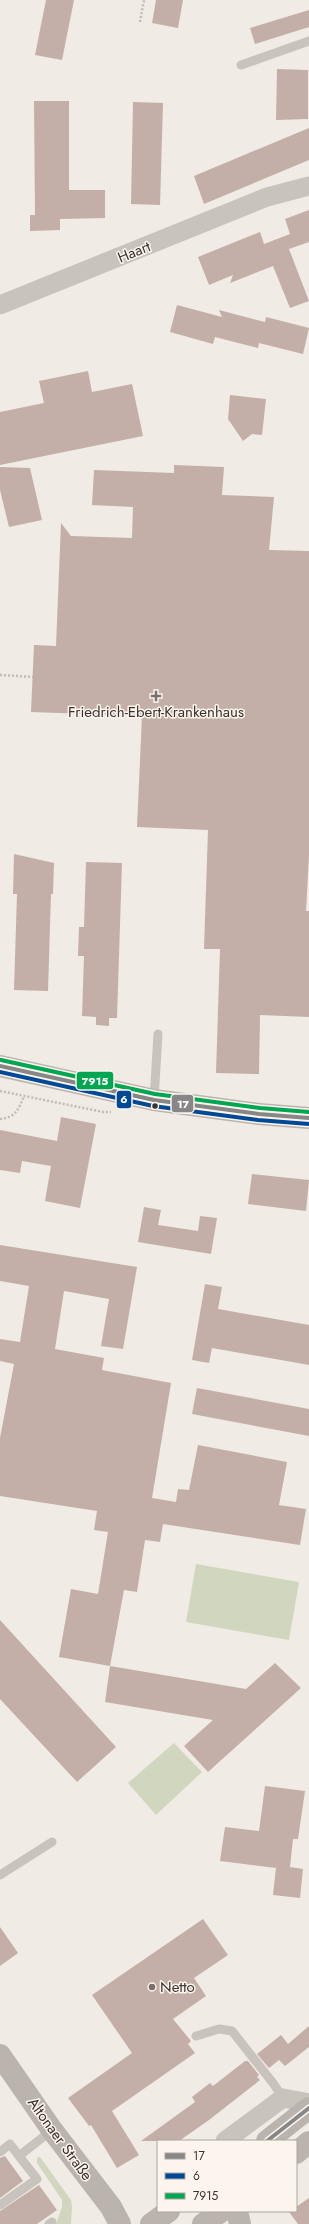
<svg xmlns="http://www.w3.org/2000/svg" width="309" height="2224" font-family="Jost,sans-serif">
<rect width="100%" height="100%" fill="#f0ebe5"/>
<path fill="#d1d6bf" d="M196 1564 299 1582 289 1640 186 1622Z
M174 1743 202 1772 156 1815 128 1783Z
M40 2157 71 2200 72 2207 71 2224H56L62 2207V2200L37 2163V2158Z"/>
<path fill="#c3afa7" d="M46 0H74L62 60 35 55Z
M156 0H183L178 28 152 23Z
M309 10V27L255 44 250 28Z
M277 69 308 70V119L276 120Z
M34 101H69V190H105V218L60 219V230L30 231V215H35Z
M133 102 163 103 160 205 131 204Z
M309 128V160L204 204 194 176Z
M309 210V242L289 249 309 301 290 308 273 266 230 283 233 275 209 285 198 257 260 232 264 244 290 234 285 219Z
M177 305 222 317 219 310 265 322 266 317 309 328 303 354 259 343 258 348 215 337 213 344 170 332Z
M88 371 92 392 132 384 143 436 0 465V412L44 403 39 381Z
M230 395 266 399 262 435 252 434 243 441 228 419Z
M174 465 224 467 222 495 274 497 269 550 309 551V855L306 911H309V1017L260 1015 259 1074 216 1073 220 949H204L208 830 137 827 142 716 31 712 34 645 56 646 61 523 71 536 132 538 133 507 92 505 94 470 174 473Z
M0 467 30 468 42 520 9 527 0 490Z
M14 854 54 863 53 894H51L48 991 14 990 17 894H13Z
M86 862 122 863 117 1018H109V1026L96 1025V1017L82 1016 84 956H78L79 927H84Z
M61 1117 96 1124 80 1208 45 1201 51 1166 22 1161 20 1173 0 1170V1130L57 1141Z
M252 1174 309 1180 306 1211 248 1204Z
M144 1207 161 1210 158 1225 198 1231 200 1216 217 1218 211 1254 138 1242Z
M0 1245 137 1267 123 1349 101 1346 109 1299 64 1291 55 1349 104 1358 102 1370 171 1383 152 1498 176 1502 178 1489 189 1490 198 1445 287 1462 279 1505 306 1509 300 1545 163 1524 160 1542 145 1540 137 1592 124 1590 110 1666 59 1657 71 1589 98 1594 108 1532 94 1530 97 1511 0 1496V1438L14 1364 0 1361V1339L20 1342 29 1286 0 1281Z
M205 1284 222 1287 218 1309 309 1325V1365L212 1348 209 1363 192 1360Z
M197 1388 309 1409V1436L192 1414Z
M0 1620 116 1747 77 1782 0 1699Z
M275 1663 301 1688 208 1772 184 1746 213 1720 105 1702 110 1666 246 1689Z
M265 1786 305 1791 298 1839H293L290 1867 303 1869 300 1898 273 1895 276 1868 220 1861 225 1827 259 1831Z
M203 1919 228 1955 194 1978 206 1996 173 2019 191 2041 188 2044 195 2053 112 2111 139 2155 117 2168 91 2125 89 2126 68 2098 132 2053 92 1995Z
M0 1927 18 1953 0 1966Z
M309 2026V2047L285 2066 279 2060 269 2068 257 2054 281 2035 288 2044Z
M245 2061H248L259 2075 257 2077 260 2080 209 2120 179 2141H141L195 2102 192 2097 210 2083 213 2086Z
M5 2156 23 2181 0 2198V2158Z
M39 2185 57 2210 37 2224H0V2211Z
M309 2198V2224H298L289 2212 296 2211V2207Z"/>
<g fill="none" stroke-linecap="round" stroke-linejoin="round">
<path stroke="#c2bbb6" stroke-width="2.5" stroke-dasharray="2 2" stroke-linecap="butt" d="M140 22 144 0
M0 675 33 677
M0 1091 103 1112H111
M0 1119C15 1118 19 1109 24 1096"/>
<path stroke="#c9c3be" stroke-width="9" d="M241 65 309 41
M154 1100 158 1034
M0 1875 52 1842
M196 2036 219 2029 232 2031 273 2083 283 2098
M0 2152 10 2144 19 2156
M0 2205 37 2179 19 2156 52 2130
M49 2224 52 2222"/>
<path stroke="#c9c3be" stroke-width="19" d="M0 305 267 197 309 186
M225 2141 283 2098 309 2103"/>
<path stroke="#bab3ae" stroke-width="22" d="M0 1066 154 1100 259 1114 309 1118
M0 2055 52 2130 111 2207 120 2224
M267 2141 309 2108
M296 2153 309 2142
M237 2211 240 2224
M151 2224 169 2211
M203 2224 222 2211"/>
<defs>
<path id="bus-1" d="M0 1066 154 1100 259 1114 309 1118
M267 2141 309 2108"/>
<path id="bus-2" d="M0 1072 153 1106 258 1120 309 1124"/>
<path id="bus-3" d="M1 1060 155 1094 260 1108 309 1112"/>
</defs>
<use href="#bus-1" stroke="#fbf5ee" stroke-width="7"/>
<use href="#bus-2" stroke="#fbf5ee" stroke-width="7"/>
<use href="#bus-3" stroke="#fbf5ee" stroke-width="7"/>
<use href="#bus-1" stroke="#878787" stroke-width="4"/>
<use href="#bus-2" stroke="#004996" stroke-width="4"/>
<use href="#bus-3" stroke="#00a651" stroke-width="4"/>
</g>
<g fill="#7a716c" stroke="#fbf5ee" stroke-width="1.5">
<path d="M154 690h4v4h4v4h-4v4h-4v-4h-4v-4h4z"/>
<circle cx="152" cy="1987" r="4"/>
</g>
<circle fill="#3b302b" stroke="#fbf5ee" stroke-width="1.5" cx="155" cy="1106" r="3.5"/>
<g text-anchor="middle" dominant-baseline="central" stroke-width="3" stroke-linejoin="round" paint-order="stroke">
<g font-size="15" fill="#3b302b" stroke="#fbf5ee">
<text transform="translate(134 252) rotate(-22)">Haart</text>
<text transform="translate(60 2139) rotate(54)">Altonaer Straße</text>
</g>
<g font-size="15" fill="#3b302b" stroke="#fbf5ee">
<text x="156" y="712">Friedrich-Ebert-Krankenhaus</text>
<text x="160" y="1987" text-anchor="start">Netto</text>
</g>
</g>
<g stroke="#fbf5ee" stroke-width="1.5">
<rect x="76" y="1071" width="38" height="19" rx="4" fill="#00a651"/>
<rect x="116" y="1090" width="16" height="19" rx="4" fill="#004996"/>
<rect x="171" y="1094" width="23" height="19" rx="4" fill="#878787"/>
</g>
<g font-size="11" text-anchor="middle" font-weight="bold" fill="#fff">
<text x="95" y="1085">7915</text>
<text x="124" y="1103">6</text>
<text x="183" y="1108">17</text>
</g>
<rect x="157" y="2140" width="140" height="72" fill="#fbf5ee" stroke="#aea6a0"/>
<rect x="165" y="2153" width="20" height="6" fill="#878787" stroke="#aea6a0"/>
<text x="193" y="2160" font-size="12" fill="#3b302b">17</text>
<rect x="165" y="2173" width="20" height="6" fill="#004996" stroke="#aea6a0"/>
<text x="193" y="2180" font-size="12" fill="#3b302b">6</text>
<rect x="165" y="2193" width="20" height="6" fill="#00a651" stroke="#aea6a0"/>
<text x="193" y="2200" font-size="12" fill="#3b302b">7915</text>
</svg>
